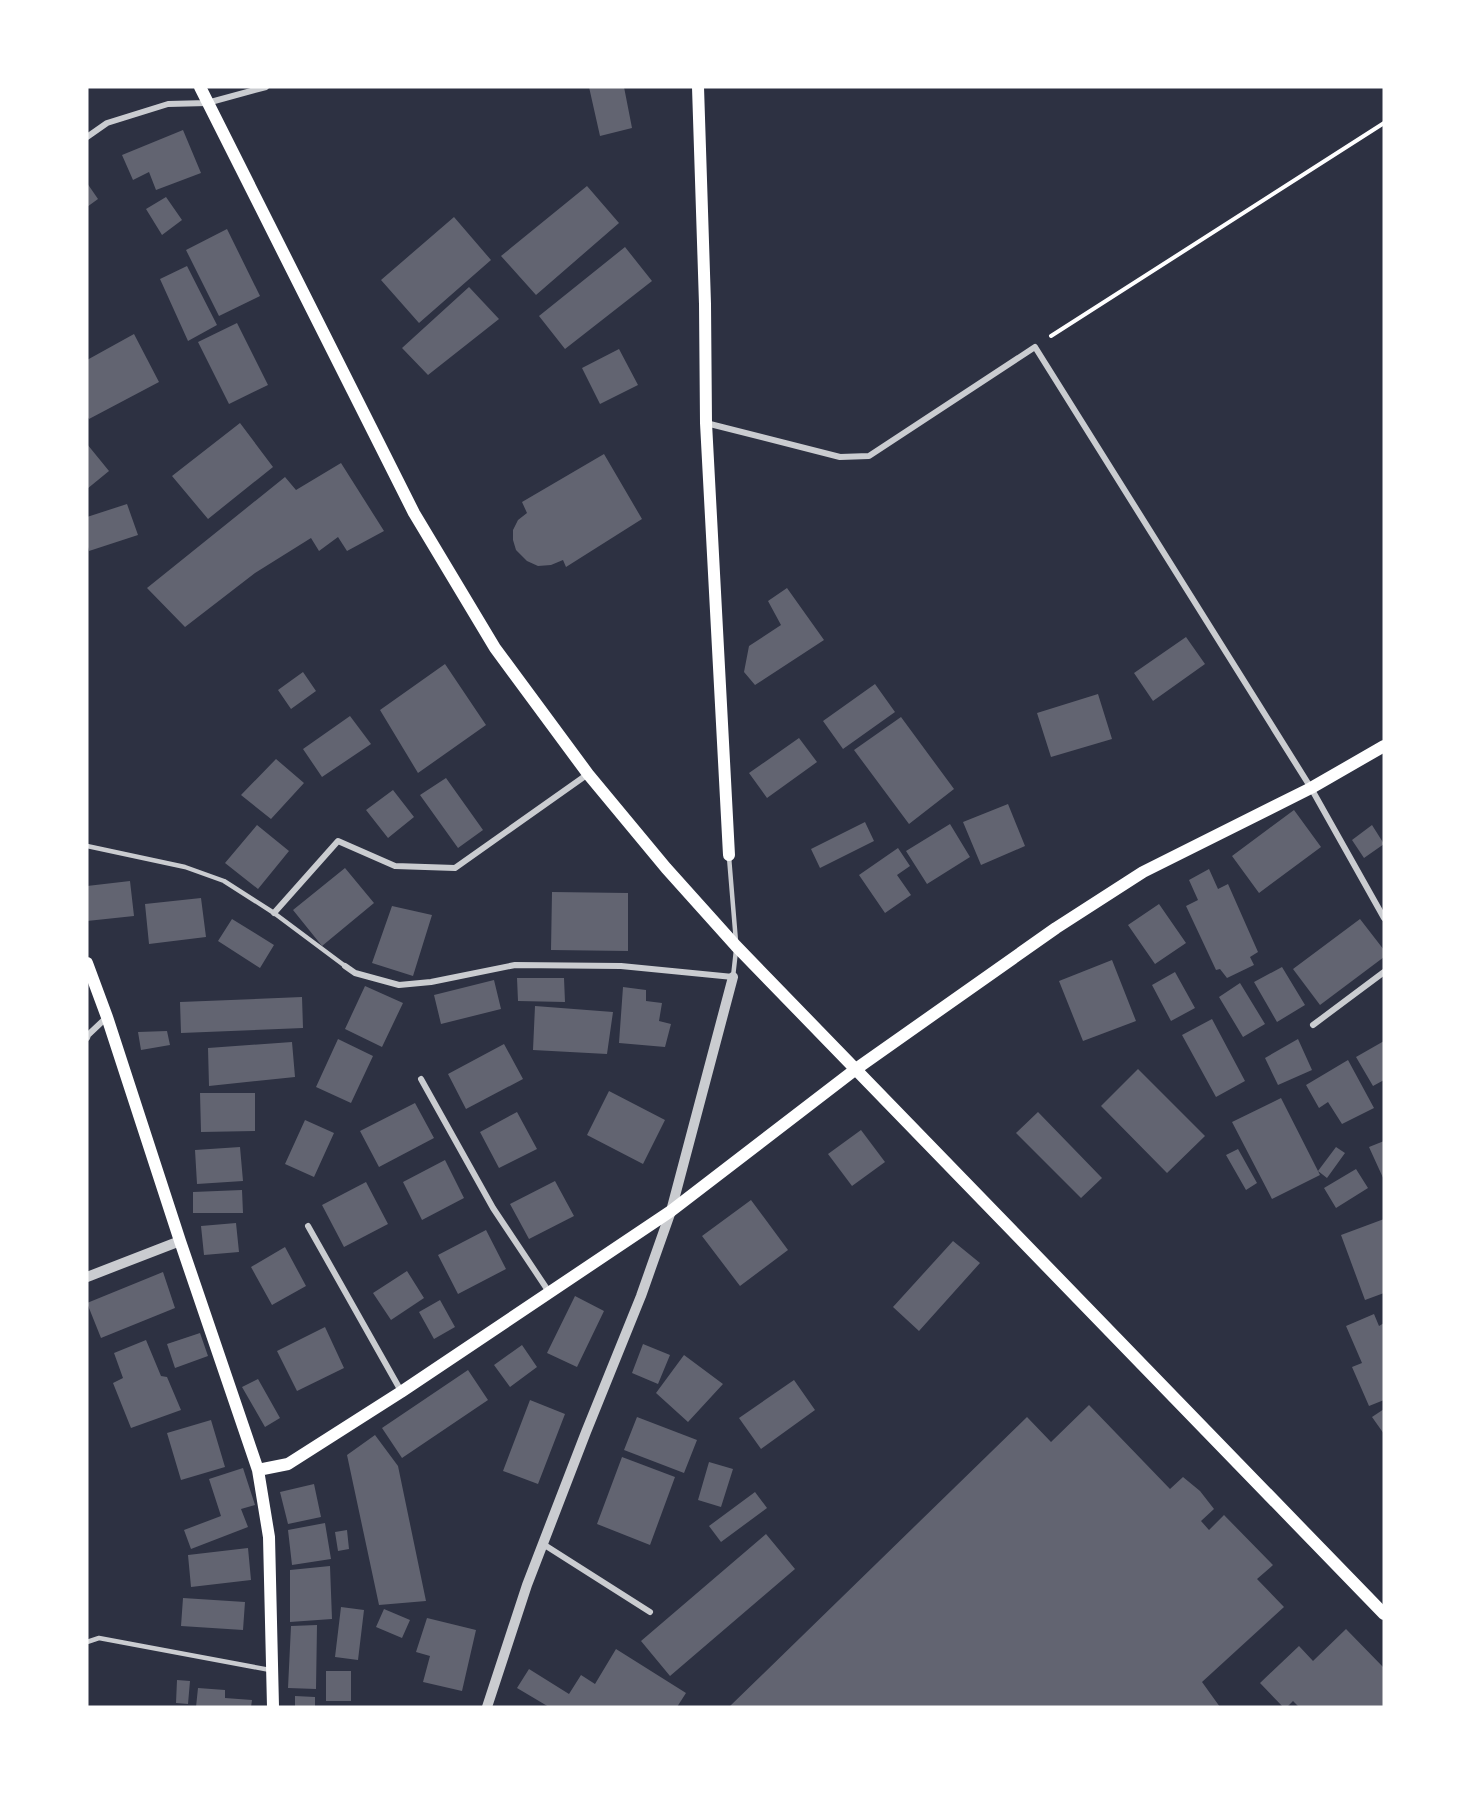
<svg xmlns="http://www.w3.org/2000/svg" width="1471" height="1794" font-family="Roboto,sans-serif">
<rect width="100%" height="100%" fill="#2d3142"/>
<path fill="#626471" d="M589 87H624L632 128 600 136Z
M183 130 201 173 156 190 149 172 133 180 122 155Z
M87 183 98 199 87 207Z
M587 186 619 223 536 295 501 256Z
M166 197 182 220 162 235 146 209Z
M454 217 491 260 419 323 381 280Z
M227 229 260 296 219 316 186 250Z
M625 247 652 281 565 349 539 316Z
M187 266 217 325 188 341 160 279Z
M469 287 499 319 428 375 402 348Z
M237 323 268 385 229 404 198 342Z
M134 334 159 382 89 419 87 416V360Z
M619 349 638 385 600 404 582 368Z
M240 423 273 467 208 519 172 476Z
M87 444 109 471 87 489Z
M604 454 642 519 566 567 563 560 551 565 538 566 527 561 516 550 513 540V530L518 520 527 513 522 502Z
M341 463 384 531 347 551 338 537 319 551 311 538 255 573 185 627 147 588 285 477 296 490Z
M127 504 138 535 89 551 87 543V517Z
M787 588 824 640 755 685 744 672 749 646 781 625 768 601Z
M1186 637 1205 664 1153 701 1134 673Z
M445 664 486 725 418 773 380 710Z
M303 672 316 691 291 709 278 690Z
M875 684 895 712 843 749 823 721Z
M1098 694 1112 739 1051 757 1037 713Z
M350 716 371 744 322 777 303 749Z
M901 717 954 789 909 824 854 750Z
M799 738 817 762 767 798 749 773Z
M276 759 304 783 271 819 241 795Z
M446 778 483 830 458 848 420 795Z
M393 790 414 817 388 838 366 810Z
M1008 804 1025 846 981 865 963 822Z
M1294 810 1321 847 1259 893 1232 856Z
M865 822 874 841 820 868 811 849Z
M950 824 970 857 927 884 906 851Z
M257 825 289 851 258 889 225 863Z
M1372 825 1384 844 1364 858 1352 840Z
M898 848 910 866 897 875 911 895 885 913 859 875Z
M345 868 374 903 322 946 293 910Z
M1209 869 1218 889 1228 884 1258 952 1250 957 1254 965 1227 978 1220 969 1216 970 1186 906 1198 900 1189 880Z
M130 881 134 916 87 921V886Z
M552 892 628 893V951L551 950Z
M201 898 206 937 149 944 145 904Z
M1159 904 1186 943 1155 964 1128 925Z
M392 906 432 915 413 976 372 963Z
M232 919 274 945 260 968 218 941Z
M1360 919 1384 950V957L1320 1005 1293 969Z
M1112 960 1136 1021 1083 1041 1059 981Z
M1282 967 1305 1005 1277 1022 1254 982Z
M1175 972 1195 1008 1171 1021 1152 985Z
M517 978H564L565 1002 518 1001Z
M494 980 501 1009 441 1024 434 995Z
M1240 983 1265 1024 1243 1037 1219 997Z
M365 986 403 1003 382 1047 345 1029Z
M623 987 646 990V1001L662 1003 659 1021 671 1024 665 1047 619 1043Z
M302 997 303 1028 181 1033 180 1002Z
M535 1006 613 1012 607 1054 533 1050Z
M1212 1019 1245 1081 1216 1097 1182 1035Z
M167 1031 170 1045 141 1050 138 1032Z
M338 1039 373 1056 351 1103 316 1087Z
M1298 1039 1312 1070 1278 1085 1265 1058Z
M1384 1041V1080L1373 1086 1356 1057Z
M292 1042 295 1077 209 1086 208 1048Z
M504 1044 523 1079 466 1109 448 1074Z
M1348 1060 1374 1108 1342 1124 1328 1102 1319 1108 1306 1085Z
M1138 1069 1205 1136 1167 1173 1101 1106Z
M609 1091 665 1120 643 1164 587 1135Z
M200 1093H255V1131L201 1132Z
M1281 1098 1318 1171 1336 1147 1345 1153 1327 1178 1318 1171 1320 1175 1272 1199 1232 1122Z
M415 1103 434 1138 379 1167 360 1131Z
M517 1112 537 1149 499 1168 480 1132Z
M1038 1112 1102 1178 1081 1198 1016 1133Z
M305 1120 334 1133 314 1177 285 1164Z
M861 1130 885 1162 852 1186 828 1154Z
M1384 1141V1180L1369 1147Z
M240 1147 243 1181 197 1184 195 1150Z
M1238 1149 1257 1183 1246 1190 1226 1155Z
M445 1160 464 1198 422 1220 403 1182Z
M1356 1169 1368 1188 1336 1208 1324 1188Z
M555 1181 574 1216 529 1239 510 1204Z
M366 1182 388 1224 344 1247 322 1205Z
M242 1190 243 1213H193V1192Z
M751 1200 788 1250 740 1286 702 1236Z
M1384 1219V1293L1365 1300 1341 1235Z
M236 1223 239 1252 204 1255 201 1226Z
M486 1230 506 1269 458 1294 438 1255Z
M953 1241 980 1263 919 1331 893 1307Z
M285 1247 306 1286 272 1305 251 1267Z
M407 1271 424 1298 391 1320 373 1293Z
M163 1272 175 1308 101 1338 87 1303Z
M575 1296 604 1311 577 1367 547 1353Z
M440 1300 455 1327 434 1339 419 1312Z
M1374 1314 1379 1326 1384 1323V1400L1369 1406 1352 1367 1362 1363 1346 1326Z
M325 1327 344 1368 297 1391 277 1351Z
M200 1333 208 1356 175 1368 167 1344Z
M146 1340 161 1376 167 1377 181 1410 131 1428 113 1383 123 1378 114 1353Z
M643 1344 670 1355 658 1384 632 1373Z
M522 1345 537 1367 510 1387 494 1365Z
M684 1355 723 1384 688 1422 656 1393Z
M468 1370 488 1400 402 1458 382 1428Z
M258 1379 280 1418 265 1427 242 1387Z
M794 1380 815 1410 761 1449 739 1418Z
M530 1400 565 1414 538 1484 503 1471Z
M1089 1405 1170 1489 1183 1477 1200 1491 1214 1509 1201 1521 1209 1530 1224 1515 1273 1565 1257 1579 1284 1607 1202 1682 1220 1707H729L1027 1417 1051 1442Z
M1384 1409V1434L1372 1417Z
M637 1417 697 1440 684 1473 624 1450Z
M211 1420 225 1467 181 1480 167 1433Z
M375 1435 398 1466 426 1601 379 1605 347 1455Z
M622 1457 675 1477 650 1545 597 1524Z
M709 1462 733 1469 721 1507 698 1500Z
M243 1468 255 1505 241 1509 248 1527 191 1549 184 1530 221 1516 209 1479Z
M314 1484 321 1517 288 1524 280 1492Z
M755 1492 767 1508 721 1542 709 1526Z
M325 1523 331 1559 292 1565 288 1530Z
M347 1530 349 1549 338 1551 335 1532Z
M766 1534 795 1569 670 1676 641 1641Z
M248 1548 251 1580 191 1587 188 1555Z
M330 1566 332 1619 290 1622V1570Z
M183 1598 245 1602 243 1630 181 1626Z
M341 1607 364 1610 358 1660 335 1657Z
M384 1609 410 1620 402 1638 376 1627Z
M427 1618 476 1630 462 1691 423 1682 430 1656 416 1652Z
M317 1625 316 1689 288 1688 291 1626Z
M1346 1629 1384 1668V1707H1299L1293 1701 1287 1707H1283L1260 1683 1299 1646 1313 1661Z
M616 1649 686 1693 677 1707H549L517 1688 529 1669 569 1694 581 1675 595 1684Z
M326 1671H351V1701H326Z
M177 1680 190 1681 188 1704 176 1703Z
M198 1688 225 1690V1698L252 1700 251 1707H196Z
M295 1696 315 1697V1707H295Z"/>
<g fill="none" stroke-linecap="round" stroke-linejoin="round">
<path stroke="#fff" stroke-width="4" d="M1051 336 1384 123"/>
<path stroke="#caccd0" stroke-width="4.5" d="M87 846 185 867 224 881 274 913 345 966
M729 857 736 942
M733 977 736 950
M87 1642 99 1638 270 1670"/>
<path stroke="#caccd0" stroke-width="6" d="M87 137 107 123 168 104 207 103 266 87
M706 423 840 457 869 456 1035 347 1311 788 1384 918
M274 913 338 841 395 866 455 868 588 774
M345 966 355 973 399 985 431 982 515 965 621 966 733 977
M1313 1025 1384 972
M87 1038 88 1035 107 1017
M421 1079 493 1208 549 1292
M308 1226 401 1391
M543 1544 650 1612"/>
<path stroke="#caccd0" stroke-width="10" d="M87 1277 180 1241
M487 1707 527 1585 586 1432 641 1296 671 1211 733 977"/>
<path stroke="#fff" stroke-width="12" d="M200 87 414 513 495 648 588 774 666 868 736 946 1384 1614
M698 87 705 304 706 423 729 855
M87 963 107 1017 180 1241 258 1470 269 1537 273 1707
M258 1470 288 1464 401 1392 671 1211 856 1069 1056 928 1143 872 1311 788 1384 746"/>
</g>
<rect width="1471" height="1794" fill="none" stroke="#ffffff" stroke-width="177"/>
</svg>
